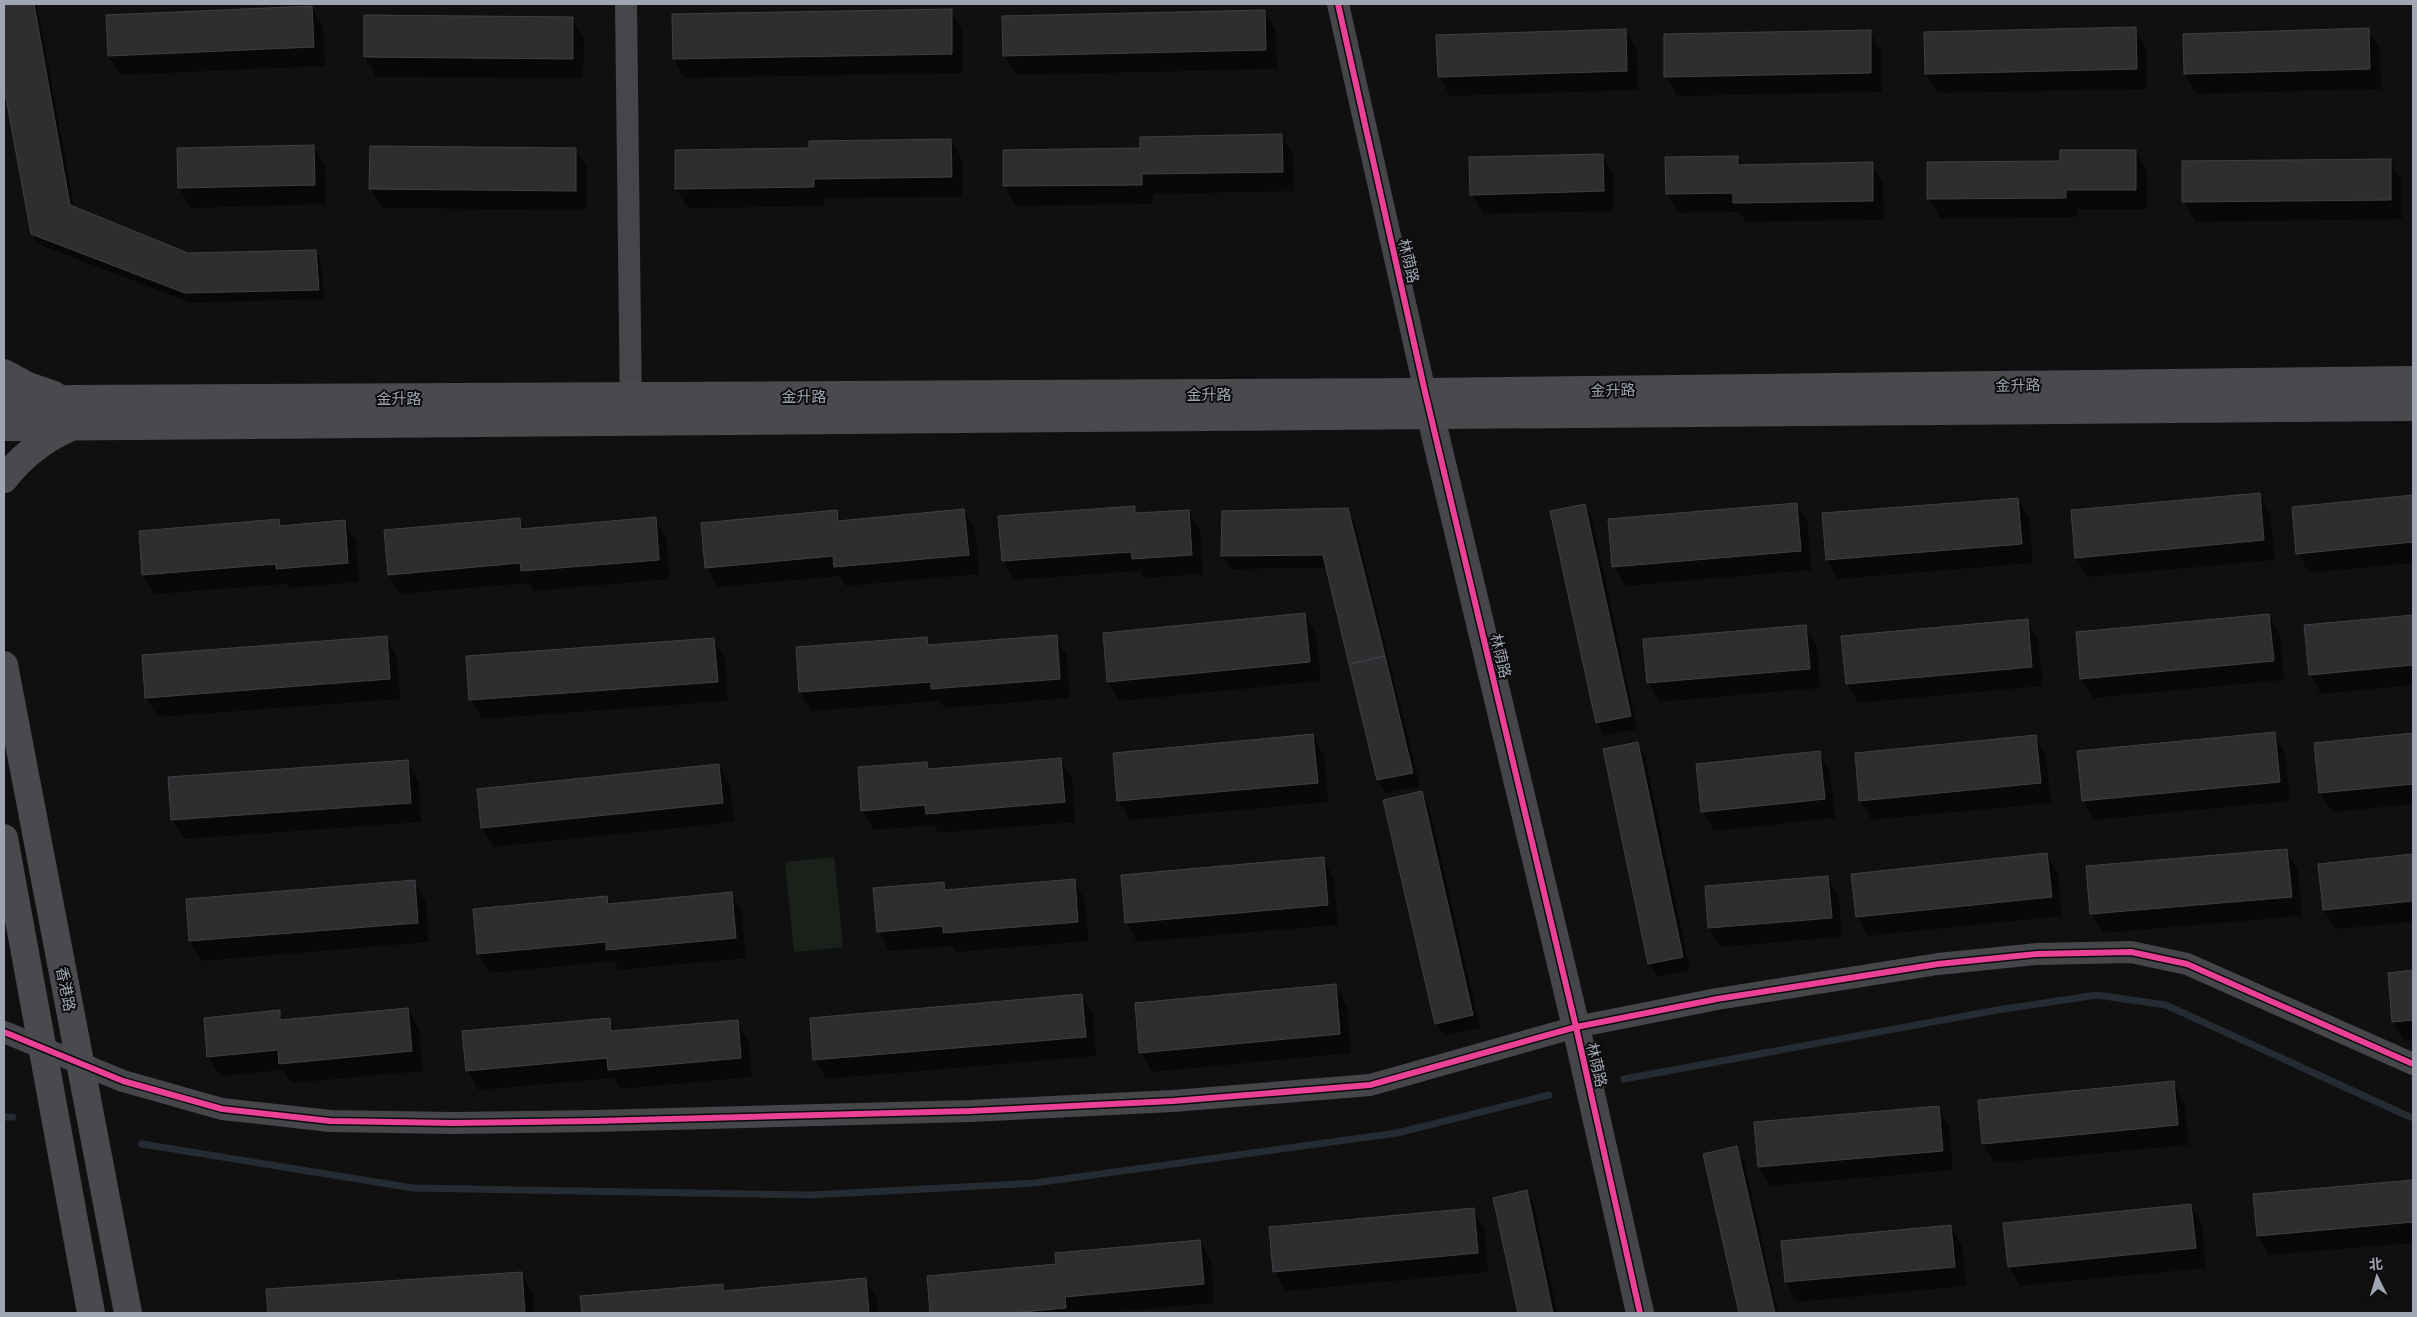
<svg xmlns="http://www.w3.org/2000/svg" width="2417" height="1317" font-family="'Archivo Narrow','Noto Sans SC',sans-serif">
<rect width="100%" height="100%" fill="#101011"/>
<path fill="#1a211b" d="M834 857 843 947 794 952 785 862Z"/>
<path fill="#0007" d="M4 4H37L74 208 188 254 316 251 321 261 324 299 191 303 38 244 32 234 4 80Z
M312 7 323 27 325 66 120 75 109 56Z
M951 11 962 30 963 73 685 78 674 59Z
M1265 11 1276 31 1277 69 1016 75 1004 56Z
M365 17 572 18 584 37 583 78 376 77 365 57Z
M2135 29 2146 48 2147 89 1938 93 1926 74Z
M2368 30 2380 49 2381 89 2197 94 2185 74V35Z
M1626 31 1637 50 1638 90 1450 96 1439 76Z
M1870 32 1881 51 1882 92 1677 96 1666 76Z
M1282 136 1293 155 1294 191 1153 194V204L1016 206 1005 186 1004 152 1142 150Z
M951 140 962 160V197L824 198V206L688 208 676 189 810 149Z
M314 147 325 166 326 204 191 208 179 188V150Z
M575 149 587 168 586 210 382 208 371 189Z
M2136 151 2147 171V209H2077V217L1940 218 1929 198 2061 162Z
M1602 156 1614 175V211L1483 214 1472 194Z
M1737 157 1742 166 1872 164 1883 183 1884 220 1745 222 1740 212 1678 213 1667 194Z
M2390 160 2401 180 2402 219 2195 222 2184 202 2183 163Z
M2259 494 2270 514 2275 560 2088 577 2076 558Z
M2413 496V563L2309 573 2298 553 2293 508Z
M2018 499 2029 519 2033 563 1838 579 1827 559Z
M1796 504 1808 524 1811 570 1625 586 1614 566Z
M1584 505 1592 518 1637 729 1605 736 1597 723 1552 512Z
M1134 508 1138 514 1189 511 1200 530 1203 574 1144 578 1140 571 1014 580 1003 561Z
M1347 509 1355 523 1420 786 1386 793 1378 780 1328 568 1230 569 1222 556Z
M836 511 842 522 964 511 975 530 979 574 846 586 840 576 718 587 706 568Z
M520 519 526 530 655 519 666 538 670 579 533 591 529 583 400 594 389 575Z
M279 521 282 527 344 522 356 541 359 582 289 588 286 584 155 594 143 575Z
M1305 614 1316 634 1321 681 1120 701 1108 681Z
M2269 615 2280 635 2284 680 2093 698 2081 679Z
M2413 616V685L2321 694 2310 674 2305 627Z
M2027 620 2038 640 2043 686 1858 703 1847 683Z
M1805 627 1817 646 1820 688 1659 702 1648 683Z
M386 637 397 657 400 699 158 717 146 698Z
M1056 637 1067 656 1070 698 944 708 940 701 811 711 800 691 927 638 931 646Z
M714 639 725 659 728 701 482 719 471 700Z
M2274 733 2285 753 2290 801 2094 820 2083 800Z
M2413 735V804L2332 812 2320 793 2316 744Z
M1313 736 1324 755 1328 802 1130 820 1119 801 1114 754Z
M2035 737 2046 756 2051 803 1872 820 1860 801Z
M1637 743 1645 756 1690 970 1657 977 1650 964 1605 750Z
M1819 753 1830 772 1835 818 1714 831 1703 811Z
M1061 759 1072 779 1075 822 939 833 934 825 874 830 862 811 926 763 931 770Z
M407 762 419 781 421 822 184 839 173 819Z
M719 765 730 785 734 822 493 847 482 827Z
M1421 792 1429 806 1480 1028 1444 1036 1436 1023Z
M2287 850 2298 870 2302 916 2103 933 2091 913Z
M2046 854 2058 874 2062 916 1868 936 1857 916Z
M2413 856V922L2336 929 2324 910 2320 865Z
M1323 859 1334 878 1338 925 1137 942 1126 922Z
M1827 877 1839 897 1842 937 1720 947 1709 927Z
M414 881 426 901 429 942 202 961 190 941 187 900Z
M1074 881 1085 900 1089 941 956 952 952 946 889 951 878 931 944 883 948 891Z
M731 894 742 913 746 958 619 970 614 961 490 973 478 953 607 898 611 905Z
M2413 972V1040L2404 1041 2393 1021 2389 974Z
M1335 986 1347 1005 1351 1053 1152 1072 1141 1052Z
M1082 996 1093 1015 1096 1056 826 1079 815 1060Z
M408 1010 419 1029 423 1071 291 1083 284 1070 220 1076 208 1056 279 1012 284 1021Z
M609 1019 616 1032 737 1021 749 1041 752 1077 620 1089 614 1078 478 1090 467 1070Z
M2173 1082 2184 1102 2189 1145 1995 1163 1983 1144Z
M1938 1107 1949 1127 1953 1170 1770 1186 1759 1167Z
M1736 1148 1744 1161 1778 1313H1740L1705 1155Z
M2413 1182V1243L2269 1255 2258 1236 2254 1196Z
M1526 1192 1534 1205 1557 1313H1519L1494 1199Z
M2191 1205 2202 1225 2206 1268 2020 1286 2009 1267 2005 1224Z
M1473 1209 1484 1229 1488 1272 1286 1291 1275 1271Z
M1951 1226 1962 1246 1966 1286 1797 1302 1786 1282 1782 1242Z
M1199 1241 1211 1261 1214 1303 1104 1313H931L928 1277 1058 1265Z
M522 1274 533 1293 534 1313H269L267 1290Z
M866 1280 877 1299 878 1313H583L581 1297 722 1285 726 1292Z"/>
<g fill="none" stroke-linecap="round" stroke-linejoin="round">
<path stroke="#242b32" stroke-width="7" d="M1624 1079 1997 1010 2097 995 2166 1005 2410 1117
M4 1117H13
M142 1144 413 1188 811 1195 1035 1183 1397 1133 1549 1095"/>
</g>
<path fill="#2e2e30" stroke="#3f4045" d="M4 4H34L70 205 188 253 316 250 319 290 185 293 31 234 4 87Z
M312 6 314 47 108 56 106 15Z
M952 9V54L673 59 672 14Z
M1265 10 1266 50 1003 56 1002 16Z
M364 15 573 17V59L364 57Z
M2136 27 2137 69 1925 74 1924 32Z
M2369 28 2370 69 2184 74 2183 34Z
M1626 29 1627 71 1438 77 1436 35Z
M1871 30V73L1664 77V34Z
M1282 134 1283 172 1142 174V185L1003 186V150L1140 148V137Z
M951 139 952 177 814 179V187L675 189V150L809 148V141Z
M314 145 315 185 178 188 177 148Z
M370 146 576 148V191L369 189Z
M2060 150H2136V190H2066V198L1927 199V162L2060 161Z
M1603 154 1604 191 1470 195 1469 157Z
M1738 156V165L1873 162V201L1733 203V193L1666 194 1665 157Z
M2391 159V200L2182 202V161Z
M2260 493 2264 540 2075 558 2071 510Z
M2413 495V542L2296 554 2292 507Z
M2018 498 2022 544 1826 560 1822 513Z
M1797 503 1801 551 1612 567 1608 519Z
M1585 504 1631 716 1596 723 1550 511Z
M1135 506V513L1189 510 1192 555 1132 559 1131 552 1002 561 998 516Z
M1348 508 1385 656 1349 664 1323 555 1221 556 1222 511Z
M964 509 969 555 834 567 833 556 705 568 701 523 837 510 838 521Z
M656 517 659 560 521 571 520 563 388 575 384 530 520 518 521 529Z
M279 519 280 526 345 520 348 563 276 569V564L142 575 139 531Z
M1305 613 1310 662 1107 682 1103 633Z
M2269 614 2274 661 2080 679 2076 632Z
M2413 615V665L2309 675 2304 625Z
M2028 619 2032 667 1846 684 1841 636Z
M1806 625 1810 669 1647 683 1643 639Z
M1057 635 1060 679 931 689V682L799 692 796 647 927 637 928 645Z
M387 636 390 679 145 698 142 655Z
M714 638 718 682 469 700 466 656Z
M1385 656 1413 773 1377 780 1349 664Z
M2275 732 2280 782 2082 801 2077 751Z
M2413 733V784L2319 793 2314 743Z
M1313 734 1318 783 1117 801 1113 753Z
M2036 735 2041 783 1859 801 1855 753Z
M1638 742 1683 957 1648 964 1603 749Z
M1820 751 1825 799 1701 812 1696 764Z
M1061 758 1065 802 926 814 925 805 861 811 858 767 927 762 928 769Z
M408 760 411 803 171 820 168 777Z
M719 764 723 803 481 828 477 789Z
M1422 791 1473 1015 1435 1024 1383 800Z
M2287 849 2292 897 2090 914 2086 866Z
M2047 853 2052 897 1856 917 1851 874Z
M2413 854V901L2323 910 2318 864Z
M1324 857 1328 905 1125 923 1121 875Z
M1828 876 1832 918 1708 928 1705 886Z
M1075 879 1078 922 943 933V926L877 932 873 888 944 882 945 890Z
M415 880 418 923 189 941 186 899Z
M732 892 736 938 606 950V942L477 954 473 909 607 896 608 904Z
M2413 970V1020L2392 1022 2388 973Z
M1336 984 1340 1034 1139 1053 1135 1003Z
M1082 994 1086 1037 813 1060 810 1018Z
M408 1008 412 1051 279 1064 278 1050 207 1057 204 1018 280 1010V1020Z
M610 1018 611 1031 738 1020 741 1058 608 1070 607 1058 466 1071 462 1031Z
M2174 1081 2178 1125 1982 1144 1978 1100Z
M1939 1106 1943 1151 1758 1167 1754 1122Z
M1737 1146 1775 1313H1739L1703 1154Z
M2413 1180V1222L2257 1236 2253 1194Z
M1527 1190 1553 1313H1518L1493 1198Z
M2191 1204 2196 1248 2008 1267 2003 1223Z
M1474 1208 1478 1253 1273 1272 1269 1227Z
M1951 1225 1955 1267 1785 1282 1781 1241Z
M1200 1240 1204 1284 1065 1297 1066 1308 1010 1313H930L927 1276 1056 1264 1055 1253Z
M522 1272 525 1313H268L266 1289Z
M866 1278 869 1313H582L580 1296 723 1284V1291Z"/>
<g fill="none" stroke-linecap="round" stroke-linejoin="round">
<path stroke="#454649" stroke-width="22" d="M626 4 631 413
M1338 4 1425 392
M4 1032 123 1081 222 1109 330 1121 452 1123 594 1121 970 1111 1173 1101 1370 1085 1576 1027 1717 999 1938 964 2037 954 2131 952 2187 964 2413 1064"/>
<path stroke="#454649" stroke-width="28" d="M1425 392 1576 1027 1640 1313"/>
<path stroke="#494a4d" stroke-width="28" d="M4 373 28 386 54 395
M4 401 73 399 1425 392 2413 380
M4 427 2413 407
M4 479C22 456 42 440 69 428
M4 665 128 1313
M4 838 91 1313"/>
<defs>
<path id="cycleway" d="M1338 4 1425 392 1576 1027 1640 1313
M4 1032 123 1081 222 1109 330 1121 452 1123 594 1121 970 1111 1173 1101 1370 1085 1576 1027 1717 999 1938 964 2037 954 2131 952 2187 964 2413 1064"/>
</defs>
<use href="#cycleway" stroke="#0b0b0c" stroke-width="9"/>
<use href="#cycleway" stroke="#ea4096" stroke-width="6"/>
</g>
<g text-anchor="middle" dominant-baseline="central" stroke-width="4" stroke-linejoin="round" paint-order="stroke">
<g font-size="15" fill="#a0a5b3" stroke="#0b0b0c">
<text transform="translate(1409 261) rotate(77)">林荫路</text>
<text transform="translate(2018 385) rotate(-1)">金升路</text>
<text transform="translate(1613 390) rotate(-1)">金升路</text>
<text x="1209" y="394">金升路</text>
<text x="804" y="396">金升路</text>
<text x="399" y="398">金升路</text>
<text transform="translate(1501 656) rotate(77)">林荫路</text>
<text transform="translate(66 989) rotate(79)">香港路</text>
<text transform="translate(1597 1065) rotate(77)">林荫路</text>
</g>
</g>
<rect width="2417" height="1317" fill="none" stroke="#a0a5b3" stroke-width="10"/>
<g transform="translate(2377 1277) rotate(355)" stroke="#0b0b0c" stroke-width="4" paint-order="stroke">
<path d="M0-4L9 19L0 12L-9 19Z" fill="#a0a5b3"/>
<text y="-8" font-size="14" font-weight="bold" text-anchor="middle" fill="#a0a5b3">北</text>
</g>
</svg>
